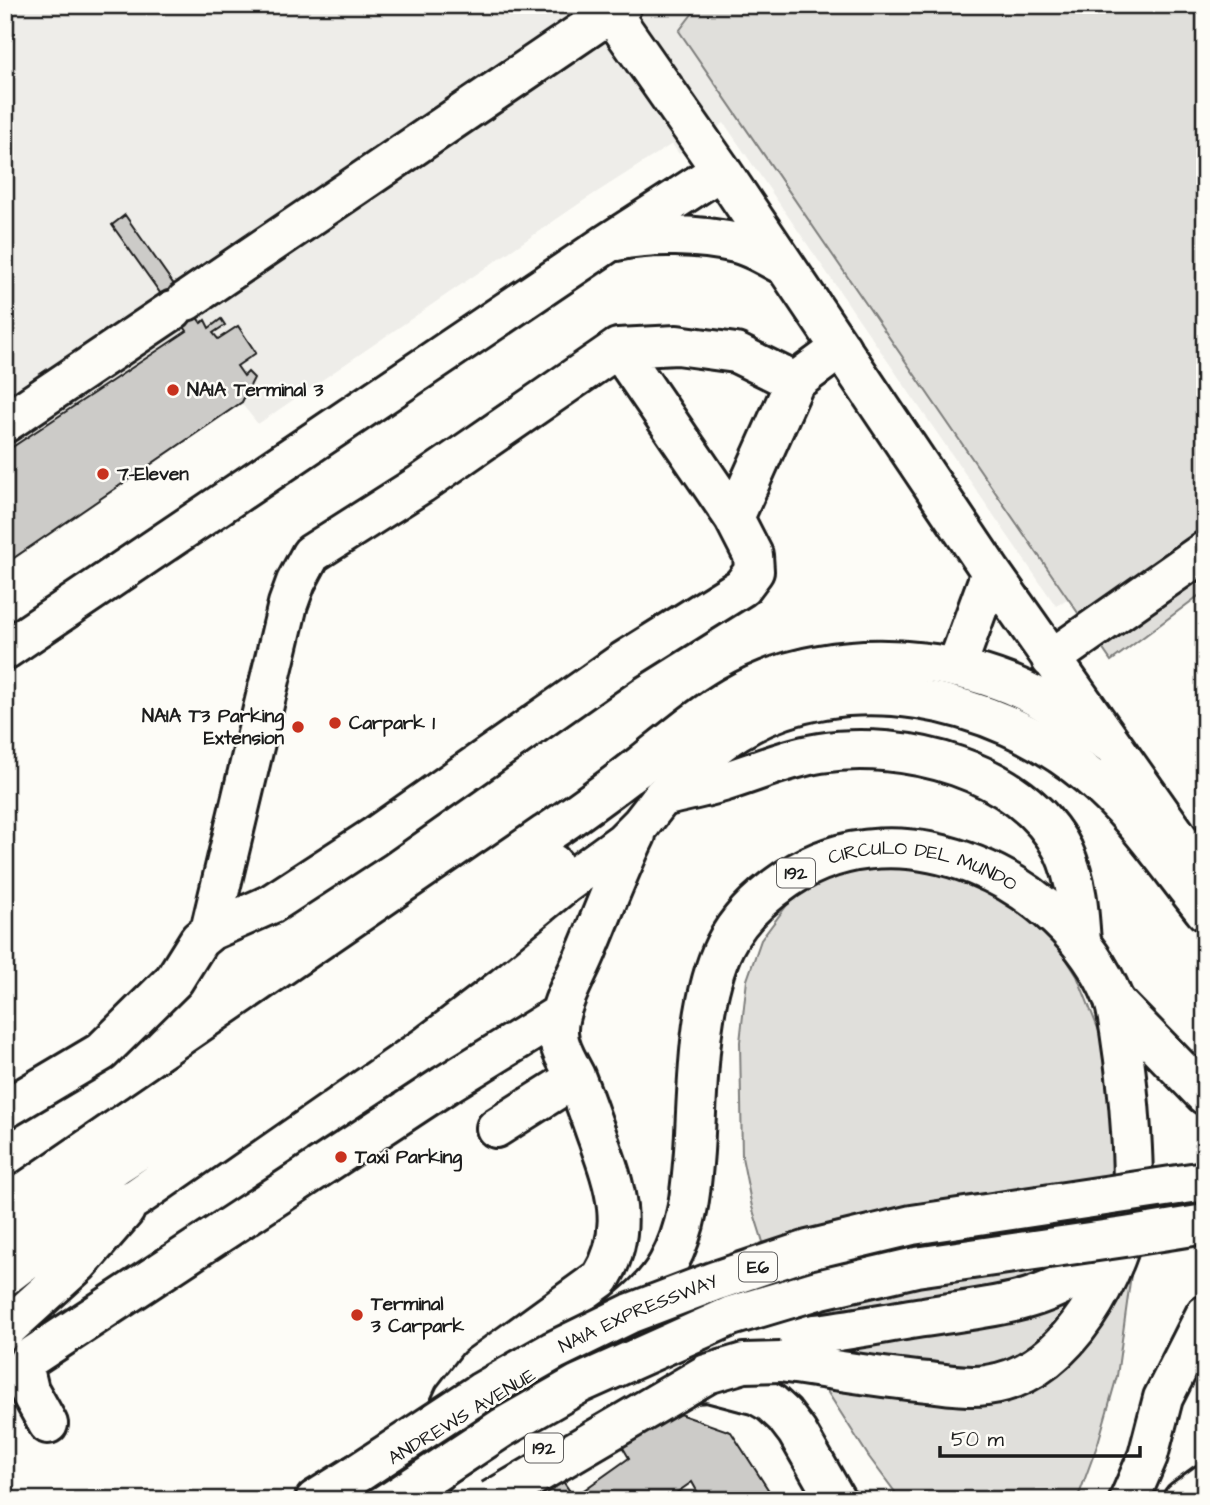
<svg xmlns="http://www.w3.org/2000/svg" width="1210" height="1505" font-family="'Architects Daughter',sans-serif">
<rect width="100%" height="100%" fill="#fdfcf7"/>
<filter id="ink" filterUnits="userSpaceOnUse"><feTurbulence type="fractalNoise" baseFrequency=".0143" numOctaves="2"/><feDisplacementMap in="SourceGraphic" scale="14" xChannelSelector="R" yChannelSelector="G"/><feConvolveMatrix kernelMatrix="1 2 1 2 8 2 1 2 1" color-interpolation-filters="sRGB"/></filter>
<g filter="url(#ink)">
<path fill="#eeede9" d="M5 5H1205V512L1056 606 724 123 679 154 672 144 583 201 258 424 241 403 5 564Z"/>
<path fill="#e0dfdb" stroke="#7e7e7c" stroke-width="2" d="M699 5H1205V591L1111 661 679 31Z
M879 862 967 876 1048 930 1077 976 1099 1031 1117 1114 1132 1267 1117 1376 1098 1443 1080 1492 1074 1500H901L869 1457 825 1388 794 1322 768 1258 752 1207 742 1157 740 1042 747 980 761 940 793 897 826 877Z"/>
<path fill="#cccbc8" stroke="#1c1c1c" stroke-width="2" d="M125 215 201 323 205 320 209 328 221 319 225 325 213 333 218 339 238 326 256 353 237 366 244 376 248 372 254 378 242 402 5 564V452L187 331 112 225Z
M665 1409 731 1432 775 1500H702L692 1482 666 1500H534L562 1480 574 1497 629 1458 619 1441Z"/>
<g fill="none" stroke-linecap="round" stroke-linejoin="round">
<defs>
<path id="minor" d="M612 14 721 170 991 572 1205 876
M616 241C650 233 702 235 736 243 753 247 769 258 785 266
M186 301 622 5
M5 423 173 310
M734 518 795 382 841 348
M5 650 608 243 721 170
M1051 659 1205 551
M956 668 991 572
M210 931 288 604 296 582 311 554 421 484 618 348 677 345 736 353 795 382
M5 1109 101 1052 174 980 199 940 210 931 271 904 374 837 624 661 742 587 754 571 753 555 734 518 618 348
M496 1128 575 1078
M5 1206C186 1082 366 958 546 834 579 812 610 789 641 765 700 718 742 678 820 665 886 653 962 662 1023 690 1055 705 1083 726 1112 745
M5 1238 192 1115 553 864
M5 1276 60 1234 136 1198 402 1013 479 954 561 887 623 842 641 824 662 797
M5 1330 78 1264 125 1210
M444 1420 454 1398 478 1367 601 1278C631 1229 615 1186 597 1136 590 1116 583 1096 575 1076 568 1062 558 1048 558 1032 557 1006 579 972 588 948 604 910 618 872 636 835
M48 1424 29 1390 24 1369 30 1358 445 1085 560 1014
M1183 1500 1205 1484"/>
<g id="major">
<path d="M662 797C682 792 703 788 723 782 756 772 787 758 820 753 903 740 1022 769 1063 850 1077 880 1079 911 1081 943"/>
<path d="M1114 1001 1205 1095"/>
<path id="s1" d="M617 1318C637 1302 656 1286 668 1264 688 1228 691 1191 694 1151 698 1089 697 1001 725 945 739 917 762 896 787 879 901 802 1065 880 1113 998 1117 1008 1118 1021 1120 1031 1125 1064 1129 1097 1131 1131 1134 1182 1138 1225 1096 1262 1047 1305 985 1307 924 1317 888 1322 852 1330 816 1334 789 1337 760 1332 733 1339 717 1344 702 1353 688 1361 666 1373 644 1385 621 1396"/>
<path d="M467 1500 621 1396 680 1384 708 1382 757 1395 771 1403 784 1415 797 1432 836 1500"/>
<path d="M1129 1500 1148 1456 1163 1398 1205 1315"/>
</g>
<path id="highway" d="M662 797C685 774 709 748 737 731 844 665 995 697 1088 775 1133 812 1168 865 1205 911
M781 1362C830 1369 879 1378 928 1382 948 1384 967 1388 987 1385 1070 1374 1118 1273 1133 1200
M315 1500 355 1475"/>
</defs>
<use href="#minor" stroke="#1c1c1c" stroke-width="44"/>
<use href="#major" stroke="#1c1c1c" stroke-width="44"/>
<use href="#highway" stroke="#1c1c1c" stroke-width="44"/>
<use href="#minor" stroke="#fdfcf7" stroke-width="38"/>
<use href="#major" stroke="#fdfcf7" stroke-width="38"/>
<use href="#highway" stroke="#fdfcf7" stroke-width="38"/>
<defs>
<g id="highway-bridge">
<path id="s2" d="M355 1475 481 1392 553 1351 631 1313 715 1281 808 1250 912 1225 1205 1181"/>
<path d="M393 1500 502 1428 579 1384 731 1316 821 1289 916 1267 1125 1237 1205 1224"/>
<path d="M492 1500 707 1374 744 1363 781 1362"/>
</g>
</defs>
<use href="#highway-bridge" stroke="#1c1c1c" stroke-width="44" stroke-linecap="butt"/>
<use href="#highway-bridge" stroke="#fdfcf7" stroke-width="38"/>
</g>
</g>
<g fill="#c8321e" stroke="#fdfcf7" stroke-width="2.5">
<circle cx="173" cy="390" r="7"/>
<circle cx="103" cy="474" r="7"/>
<circle cx="335" cy="723" r="7"/>
<circle cx="298" cy="727" r="7"/>
<circle cx="341" cy="1157" r="7"/>
<circle cx="357" cy="1315" r="7"/>
</g>
<g text-anchor="middle" dominant-baseline="central" stroke-width="5" stroke-linejoin="round" paint-order="stroke">
<g fill="#fdfcf7" stroke="#605f5e" stroke-width="2">
<rect x="777" y="858.5" width="38" height="29" rx="5"/>
<rect x="739" y="1252.5" width="38" height="29" rx="5"/>
<rect x="525" y="1433.5" width="38" height="29" rx="5"/>
</g>
<g font-size="18" font-weight="bold" fill="#1c1c1c">
<text x="796" y="873">192</text>
<text x="758" y="1267">E6</text>
<text x="544" y="1448">192</text>
</g>
<g font-size="19" font-weight="bold" fill="#1c1c1c" stroke="#fdfcf7" text-anchor="start">
<text x="187" y="390">NAIA Terminal 3</text>
<text x="117" y="474">7-Eleven</text>
<text x="284" y="716" text-anchor="end">NAIA T3 Parking<tspan x="284" dy="22">Extension</tspan></text>
<text x="349" y="723">Carpark 1</text>
<text x="355" y="1157">Taxi Parking</text>
<text x="371" y="1304">Terminal<tspan x="371" dy="22">3 Carpark</tspan></text>
</g>
<g font-size="19" fill="#1c1c1c" stroke="#fdfcf7">
<text stroke="none"><textPath href="#s1" startOffset="637">CIRCULO DEL MUNDO</textPath></text>
<text stroke="none"><textPath href="#s2" startOffset="327">NAIA EXPRESSWAY</textPath></text>
<text transform="translate(462 1417) rotate(-31)">ANDREWS AVENUE</text>
</g>
</g>
<rect width="1210" height="1505" fill="none" stroke="#fdfcf7" stroke-width="28"/>
<rect x="14" y="14" width="1182" height="1477" fill="none" stroke="#1c1c1c" stroke-width="2.5" filter="url(#ink)"/>
<path d="M940 1446v10h200v-10" fill="none" stroke="#1c1c1c" stroke-width="3.5"/>
<text x="951" y="1446" font-size="21" fill="#1c1c1c" stroke="#fdfcf7" stroke-width="5" paint-order="stroke">50 m</text>
</svg>
